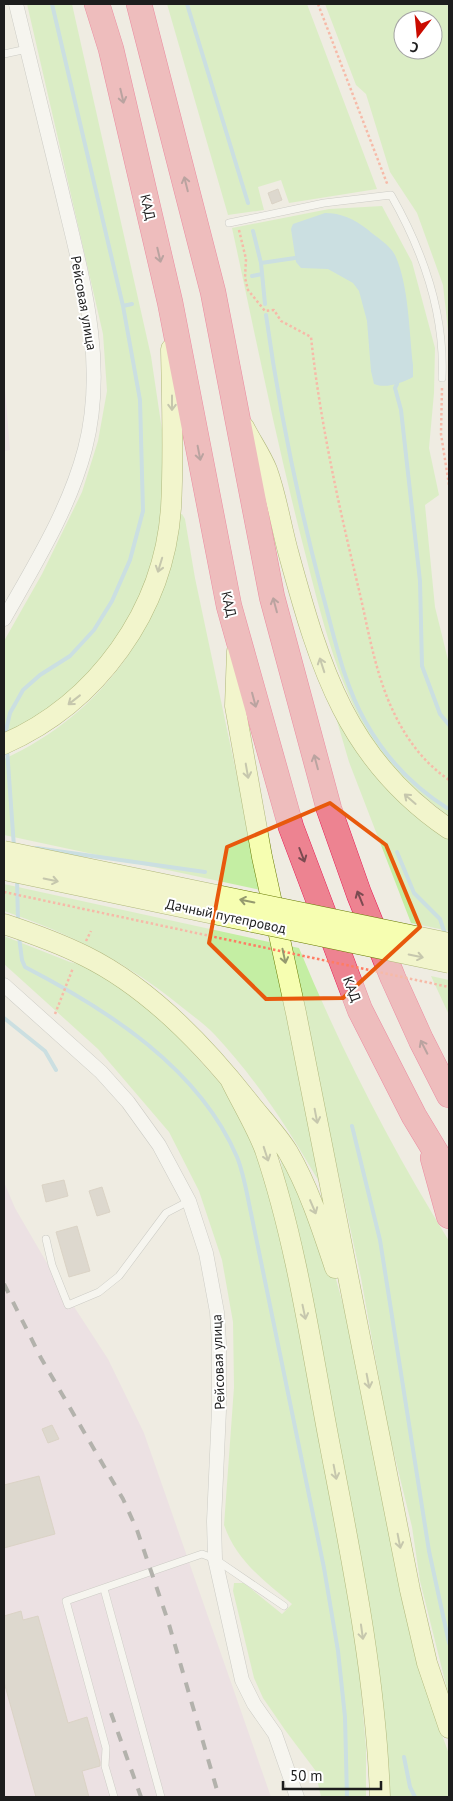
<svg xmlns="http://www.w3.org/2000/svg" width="453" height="1801" font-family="'PT Sans',sans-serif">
<rect width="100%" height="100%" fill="#efece2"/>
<path fill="#e9d3e4" d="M4 376 10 450 4 451Z
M4 1182 15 1208 58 1282 108 1359 144 1433 271 1797H4Z"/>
<path fill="#c4eea3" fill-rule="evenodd" d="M27 4H72L151 356 162 430 163 490 159 541 150 578 119 641 58 706 4 735V641L42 574 82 492 98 441 107 391 103 334Z
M167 4H307L377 189 289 203 281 180 258 187 264 210 228 215Z
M325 4H449V340L443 285 417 213 390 172 366 94 356 85ZM403 20H433V50H403Z
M382 206 412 262 435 348 434 393 429 448 439 495 425 505 435 607 449 664V816C429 801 397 776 382 755 338 693 322 618 303 545 276 440 255 334 232 228L329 209Z
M182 514 185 519 195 578 261 890 4 835V759C101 715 170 623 177 515Z
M332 704 449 839V931L411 923 349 762Z
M4 884 274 943 321 1178 318 1180C288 1128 256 1079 215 1035 206 1025 194 1017 183 1008 128 963 72 934 4 911Z
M4 936 70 962 83 965 115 982 162 1019 220 1083 248 1122 263 1156 288 1268 356 1632 366 1748V1797H321L315 1770 285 1730 263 1698 254 1678 233 1591 234 1583H244L282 1614 292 1604C264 1581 236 1560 224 1525L234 1387 233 1322 222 1260 199 1191 169 1132 98 1049 4 964Z
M289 946 299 948C341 1050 391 1147 449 1241V1697L420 1581 412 1527 388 1429 361 1278Z
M431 976 449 980V1015Z
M280 1156 318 1227 336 1279 356 1352 412 1644 434 1713 449 1754V1797H387Z"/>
<path fill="#9fcee1" d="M325 213C341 213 354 219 367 229 376 237 389 244 395 255 409 285 409 332 413 365V377C402 383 386 389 374 384L371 371 367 321 359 291 353 283 328 269 301 268 296 262 291 229 293 224Z"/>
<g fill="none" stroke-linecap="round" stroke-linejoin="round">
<path stroke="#9fcee1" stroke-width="4" d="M187 4 248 203
M253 231 261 263 265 304
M261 263 295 258
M252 276 262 274
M123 306 132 304
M266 315C279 409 298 501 322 592 334 635 343 682 365 721 385 757 412 786 447 808
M397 384 395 388 401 410 420 581 422 666 440 714 449 725
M5 735 10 713 23 690 40 675 70 656 94 630 112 601 130 560 143 511 140 400 123 306 52 4
M7 749 14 847
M36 848 205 872
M397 852 414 893 440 919 446 937
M17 879 18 922
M19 937 22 960 25 967C108 1010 199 1068 237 1157 244 1174 247 1195 251 1213L324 1568 338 1651 345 1717 347 1797
M4 1018 45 1051 56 1070
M352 1126 380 1240 429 1551 449 1643
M404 1757 410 1787 415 1797"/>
</g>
<path fill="#c7beb5" stroke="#c2b3a3" d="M278 189 282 200 272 204 268 193Z
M64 1180 68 1196 46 1202 42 1185Z
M102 1187 110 1212 97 1216 89 1191Z
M77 1226 90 1271 69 1277 56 1232Z
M52 1425 59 1439 48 1443 42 1429Z
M39 1476 55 1534 4 1548V1485Z
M21 1611 23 1620 38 1616 68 1723 87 1717 100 1762V1766L82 1771 89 1797H36L4 1682V1616Z"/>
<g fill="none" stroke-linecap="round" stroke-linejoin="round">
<defs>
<path id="service" d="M4 54 27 49
M229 223 324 203 391 195C423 251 445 312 442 378
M46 1239 52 1265 68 1305 99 1292 119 1276 166 1213 189 1201
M104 1589 161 1797
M114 1797 105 1766 106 1748 66 1601 202 1554 215 1559 284 1606"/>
<path id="minor" d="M4 619C35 564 69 510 85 449 108 361 81 273 61 188 46 126 31 65 16 4
M4 985 101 1072 128 1102 159 1145 189 1201 206 1253 217 1312 219 1343V1410L214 1521 215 1559 242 1680 254 1704 275 1734 297 1797"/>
<path id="secondary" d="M244 427C251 441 261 455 267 470 277 497 281 527 289 555 320 668 347 760 449 829
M237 651 235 706 262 857 296 1013 410 1590 427 1663 449 1728
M4 744C97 703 164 611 171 508 174 456 172 402 171 349
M4 924C31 933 59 943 85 956 150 988 204 1045 248 1101 261 1118 277 1134 288 1152 309 1188 322 1229 335 1268
M230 1079C241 1102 256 1126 265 1150 297 1245 311 1347 330 1446 352 1561 376 1679 380 1797"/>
<path id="motorway" d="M97 4 111 49 170 302 229 606 291 827 360 1010 414 1116 449 1174
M139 4 213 292 272 597 329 809 359 894 393 978 421 1040 449 1095
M433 1158 449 1216"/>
</defs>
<use href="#service" stroke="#a4a4a4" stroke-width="8"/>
<use href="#minor" stroke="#a4a4a4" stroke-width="15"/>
<use href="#secondary" stroke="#657800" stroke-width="21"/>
<use href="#motorway" stroke="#e61652" stroke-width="26"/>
<path stroke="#ff7c63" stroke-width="2.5" stroke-dasharray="2.5 2.5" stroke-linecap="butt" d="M318 4 388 186
M239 230 246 259 245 278 248 290 265 311 274 310 281 321 311 337C320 422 339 507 359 590 369 633 376 678 396 717 409 743 426 764 449 780
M442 388 441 434 449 485
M86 941 91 931
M55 1014 73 968"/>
<use href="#service" stroke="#fff" stroke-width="7"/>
<use href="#minor" stroke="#fff" stroke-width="14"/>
<use href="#secondary" stroke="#f6feb1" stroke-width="20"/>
<use href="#motorway" stroke="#ed8391" stroke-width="25"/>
<path stroke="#6b6b6b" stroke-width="4" stroke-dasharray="10 10" stroke-linecap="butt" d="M4 1284 41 1358 123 1499 137 1530 168 1621 219 1797
M111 1713 141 1797"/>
<defs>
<path id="secondary-bridge" d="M4 851 449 943
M4 870 449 963"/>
</defs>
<use href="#secondary-bridge" stroke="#657800" stroke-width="21" stroke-linecap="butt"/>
<path stroke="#ff7c63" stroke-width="2.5" stroke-dasharray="2.5 2.5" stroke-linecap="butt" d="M4 892 449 987"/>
<use href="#secondary-bridge" stroke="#f6feb1" stroke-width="20"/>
</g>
<defs><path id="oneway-shaft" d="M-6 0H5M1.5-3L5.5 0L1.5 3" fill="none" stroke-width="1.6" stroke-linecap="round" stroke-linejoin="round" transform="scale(1.25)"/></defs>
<g stroke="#7b4b51">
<use href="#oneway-shaft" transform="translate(122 96) rotate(77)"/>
<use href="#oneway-shaft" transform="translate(186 184) rotate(-104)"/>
<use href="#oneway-shaft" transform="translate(159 255) rotate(77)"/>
<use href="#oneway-shaft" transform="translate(199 453) rotate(79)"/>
<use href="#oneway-shaft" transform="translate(275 605) rotate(-105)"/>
<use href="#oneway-shaft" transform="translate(254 700) rotate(75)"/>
<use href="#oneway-shaft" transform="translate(316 762) rotate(-105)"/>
<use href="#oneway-shaft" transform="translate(302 855) rotate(69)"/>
<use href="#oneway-shaft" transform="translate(360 898) rotate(-112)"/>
<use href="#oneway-shaft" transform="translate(424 1047) rotate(-117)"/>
</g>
<g stroke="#94996e">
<use href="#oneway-shaft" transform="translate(172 403) rotate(90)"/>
<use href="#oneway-shaft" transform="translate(160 565) rotate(107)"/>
<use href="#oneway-shaft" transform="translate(322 665) rotate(-108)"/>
<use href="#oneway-shaft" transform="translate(74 700) rotate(142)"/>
<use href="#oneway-shaft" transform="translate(247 771) rotate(80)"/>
<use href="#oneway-shaft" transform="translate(410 799) rotate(-139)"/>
<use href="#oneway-shaft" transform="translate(51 880) rotate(12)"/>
<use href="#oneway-shaft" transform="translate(247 901) rotate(-168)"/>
<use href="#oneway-shaft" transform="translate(284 956) rotate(78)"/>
<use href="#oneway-shaft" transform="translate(416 956) rotate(12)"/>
<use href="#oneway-shaft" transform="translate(316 1116) rotate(79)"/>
<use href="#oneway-shaft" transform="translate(266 1154) rotate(72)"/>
<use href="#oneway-shaft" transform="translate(313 1207) rotate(67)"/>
<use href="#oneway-shaft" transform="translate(304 1312) rotate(78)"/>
<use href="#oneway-shaft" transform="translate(368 1381) rotate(79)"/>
<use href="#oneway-shaft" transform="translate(335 1472) rotate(79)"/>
<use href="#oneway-shaft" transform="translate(399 1541) rotate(79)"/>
<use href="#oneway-shaft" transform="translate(362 1632) rotate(82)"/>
</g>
<path d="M0 0H453V1801H0ZM330 803 386 845 420 927 343 998 266 999 209 943 227 847Z" fill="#efece2" fill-opacity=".55" fill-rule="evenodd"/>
<path fill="none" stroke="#e8590c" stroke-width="4" stroke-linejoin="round" d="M330 803 386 845 420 927 343 998 266 999 209 943 227 847Z"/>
<g text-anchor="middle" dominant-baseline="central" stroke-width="4" stroke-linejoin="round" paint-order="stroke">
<g font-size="14" fill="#1d1d1d" stroke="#fff">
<text transform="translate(148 207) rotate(77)">КАД</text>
<text transform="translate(84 303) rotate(80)">Рейсовая улица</text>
<text transform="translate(229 604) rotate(77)">КАД</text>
<text transform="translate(226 916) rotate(12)">Дачный путепровод</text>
<text transform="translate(352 989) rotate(69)">КАД</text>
<text transform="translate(218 1362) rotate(-92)">Рейсовая улица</text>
</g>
</g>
<rect width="453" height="1801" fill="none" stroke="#1d1d1d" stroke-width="10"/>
<g transform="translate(418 35) rotate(196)"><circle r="24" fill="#ffffff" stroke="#a5a5a5"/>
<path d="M0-4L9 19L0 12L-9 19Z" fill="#ca0b00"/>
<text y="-8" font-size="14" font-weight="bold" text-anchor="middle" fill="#1d1d1d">С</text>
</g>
<path d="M283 1781v8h98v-8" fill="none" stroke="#1d1d1d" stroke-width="2.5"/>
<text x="290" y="1781" font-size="15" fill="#1d1d1d" stroke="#ffffff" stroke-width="4" paint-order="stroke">50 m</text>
</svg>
